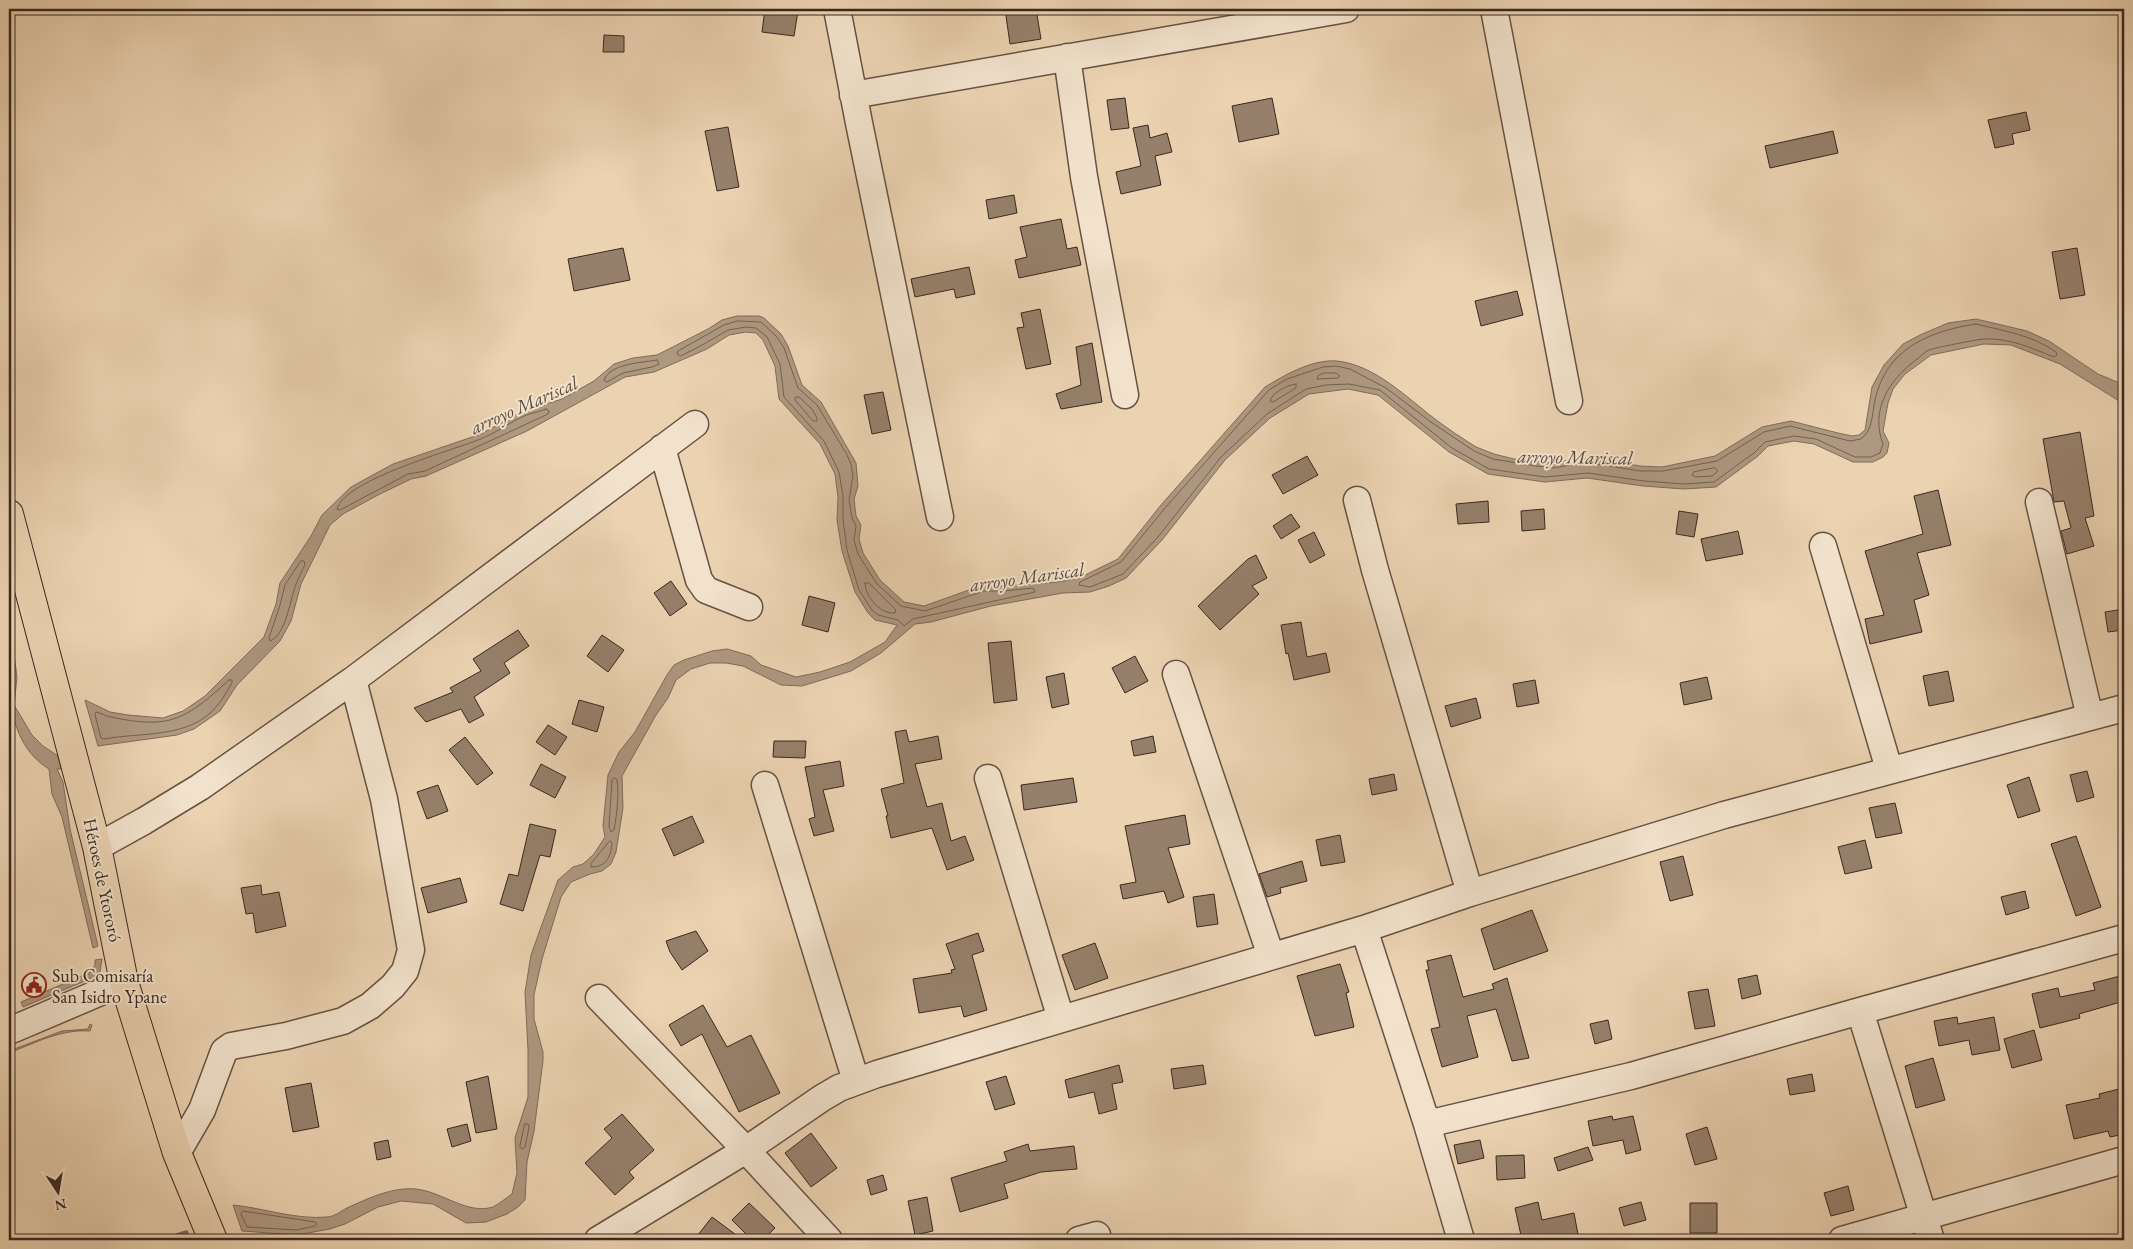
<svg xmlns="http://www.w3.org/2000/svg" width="2133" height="1249" font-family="'EB Garamond',serif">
<rect width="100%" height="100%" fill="#ebd2b1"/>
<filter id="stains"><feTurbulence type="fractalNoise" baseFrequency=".004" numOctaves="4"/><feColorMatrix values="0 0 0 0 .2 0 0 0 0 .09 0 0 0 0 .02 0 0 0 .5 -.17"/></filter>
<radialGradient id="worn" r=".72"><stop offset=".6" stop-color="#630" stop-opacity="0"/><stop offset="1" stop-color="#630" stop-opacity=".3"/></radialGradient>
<path fill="#ae9880" stroke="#7f6b5a" d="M737 316H759L764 318 781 334 788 346 802 385 821 402 856 463 858 486 854 499 856 516 861 525 859 539 863 553 880 580 904 602 924 606 983 585 1003 586 1058 582 1079 578 1118 559 1161 505 1265 387C1285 375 1312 359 1337 361 1375 365 1406 397 1435 419 1448 429 1462 438 1476 447L1494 454 1514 459 1554 463 1579 458 1604 460 1640 466 1662 467 1715 456 1762 427 1791 421 1838 433 1852 436 1859 435 1865 430 1872 387 1884 365 1903 344 1920 335 1948 323 1976 319 2027 331 2049 341 2098 374 2122 384 2124 385V406L2116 399 2060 364 2011 345 1984 344 1931 355 1905 374 1893 389 1888 403 1883 431 1889 443 1887 453 1883 457 1873 462H1853L1814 444 1794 441 1768 446 1758 456 1716 487 1684 489 1643 486 1587 478 1545 482 1488 474 1449 452 1378 395 1348 389 1309 394 1270 418 1225 460 1162 540 1126 578 1109 586 1090 592 1063 593 991 606 931 622 915 624 881 653 851 671 802 686 781 685 743 666 726 663H710L691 669 676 680 668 698 656 715 622 776 623 808 616 852 611 864 602 871 590 874 571 882 561 897 542 959 534 995V1019L543 1052V1061L534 1131 527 1162 525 1200 518 1207 507 1214 486 1222 466 1223 433 1204 401 1201 378 1207 345 1224 330 1229 297 1235 242 1231 233 1205C263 1208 297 1220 327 1217 334 1217 341 1211 347 1208 369 1198 392 1187 416 1189 443 1192 467 1215 493 1207 499 1204 506 1198 512 1194L517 1173 515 1138 528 1097V1050L525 992 531 955 558 880 573 867 583 864 594 854 605 837 603 826 608 775 619 752 635 732 667 675 674 665 684 660 712 651 727 649 751 656 761 665 796 677 820 672 850 662 885 642 897 625 875 620 868 613 855 592 842 551 837 520 838 497 835 474 820 444 779 399 775 366 763 340 756 333 746 332 729 335 707 349 654 372 625 377 527 431 426 476 411 479 378 495 343 514 330 525 301 584 291 621 280 641 237 685 220 711 194 729 177 735 98 746 85 700 110 712 128 715 163 718 183 711 205 696 264 637 276 604 280 583 311 536 322 515 351 487 393 464 481 434 521 412 562 399 594 381 614 364 633 358 657 355 708 329 722 320Z
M9 617 17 677 14 705 32 735 43 746 58 756 61 769H57L63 782 70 829 98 946 93 948 62 817 52 794 49 769C0 739 9 669 9 617Z
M102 959 100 972 92 978 23 1007 21 1002 91 972 95 965V960Z
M90 1024 92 1025 90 1031C61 1029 35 1043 9 1053V1051L62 1031 88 1029Z"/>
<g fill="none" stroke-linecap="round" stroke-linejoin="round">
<path stroke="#746050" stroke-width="1" d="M738 321 761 322 777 337 784 348 798 388 817 405 846 453 851 464 853 476 849 500 852 518 856 526 854 540 858 554 877 584 901 606 925 611 984 591H1004L1033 588 1035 592 913 619 904 626 898 620 878 615 872 610 859 590 847 550 843 519V496L839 472 824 441 784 397 780 364 767 337 756 328 746 327 728 330 704 344 681 356 677 354 678 351 724 325Z
M1976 324C2004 331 2032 335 2056 352L2057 355 2054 357C2031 348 2010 338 1985 339 1979 339 1933 348 1929 350 1924 352 1920 357 1916 360 1889 380 1870 410 1883 444L1880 453 1871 457H1855L1816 439 1794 436 1765 442 1754 453 1714 482 1684 484 1644 481 1588 473 1545 477 1489 469 1452 448 1380 390 1349 384 1326 385 1306 389 1267 414 1221 457 1158 537 1123 574 1090 587 1079 585 1080 582 1121 562 1165 508 1269 390 1287 379 1323 367 1336 366 1350 369 1386 388 1431 422 1474 451 1493 459 1536 466 1554 468 1580 463 1604 465 1640 471H1663L1717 461 1764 432 1790 426 1850 441 1861 439C1873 430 1872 414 1875 400 1886 349 1929 331 1976 324Z
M657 360 659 364 652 367 623 373 607 382 604 380C611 363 641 363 657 360Z
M1324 373H1336L1340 376 1338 378 1317 379 1318 376Z
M1296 384V388L1273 402 1270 401C1272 393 1287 385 1296 384Z
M796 397H799L812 409 817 418V421H813L795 400Z
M546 409 549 411 548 414 425 471 408 474 340 510 337 509C345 479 455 450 483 438 498 432 510 422 524 416 531 413 539 412 546 409Z
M1715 468 1718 471 1712 476 1695 477 1692 475 1694 472Z
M301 561H304L305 564C303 570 299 576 297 582 290 597 287 634 270 641L269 638 280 605 285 585Z
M865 583H869L896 610 895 613C881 615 865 597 865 583Z
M229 680H232V683C227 691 223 699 217 706 190 739 141 732 104 739L101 738 95 715 96 712C101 713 105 716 111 717 171 730 186 719 229 680Z
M615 778 617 780C619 797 617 813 614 830L611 832 609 826 612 780Z
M610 841 612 843C611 857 606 867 591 867V864Z
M525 1124H528L529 1127 525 1147 522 1149 520 1147Z
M243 1211 315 1222 317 1224 315 1226 296 1230 247 1227 241 1214Z"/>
<path stroke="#7f6b5a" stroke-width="5.5" d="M164 1240 186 1233"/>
</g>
<path fill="#96806b" stroke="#392820" d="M765 9 798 11 794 36 762 32Z
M1005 9H1036L1041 39 1010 44Z
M604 35 624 36V52H603Z
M1125 98 1129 128 1111 130 1107 100Z
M1272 98 1279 134 1239 142 1232 106Z
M2026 112 2030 130 2012 134 2014 144 1995 148 1988 120Z
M1148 125 1150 138 1167 133 1172 152 1155 156 1161 185 1121 194 1116 172 1141 166 1133 128Z
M728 127 739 187 717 191 705 131Z
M1833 131 1838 153 1770 168 1765 146Z
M1014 195 1017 213 989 219 986 200Z
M1061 219 1067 249 1077 247 1081 265 1019 278 1015 260 1027 257 1020 227Z
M623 248 630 280 574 291 568 259Z
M2077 248 2085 295 2060 299 2052 252Z
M969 267 975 294 956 298 954 289 915 297 911 279Z
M1517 291 1523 315 1481 326 1475 301Z
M1040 309 1051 364 1026 369 1017 328 1024 327 1021 313Z
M1092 343 1102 402 1061 409 1056 394 1081 385 1076 347Z
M883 392 891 430 872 434 864 395Z
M2080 432 2094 516 2085 518 2094 546 2067 554 2061 531 2071 528 2064 501 2054 502 2043 439Z
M1307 456 1318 475 1283 494 1272 475Z
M1938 490 1951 545 1917 553 1929 595 1914 600 1922 632 1870 644 1865 619 1884 615 1865 551 1923 534 1914 496Z
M1488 501 1489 522 1458 524 1456 504Z
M1544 509 1545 529 1522 531 1521 511Z
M1679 511 1698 514 1694 537 1676 534Z
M1291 514 1300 527 1281 539 1273 526Z
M1738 531 1743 554 1706 561 1701 539Z
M1314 532 1325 555 1310 563 1298 540Z
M1256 555 1267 578 1252 586 1259 594 1220 630 1198 606 1248 559Z
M671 581 687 604 670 616 654 593Z
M809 596 835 603 828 632 802 625Z
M2124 609V630L2108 632 2105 612Z
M1301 622 1307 657 1326 653 1330 672 1294 680 1288 653 1286 654 1281 625Z
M518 630 529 646 504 663 510 673 474 697 484 715 469 723 461 709 426 722 414 708 453 692 450 688 481 671 473 659Z
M602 635 624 650 608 672 587 656Z
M1011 641 1017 700 994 703 988 643Z
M1135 656 1148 681 1125 693 1112 668Z
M1948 671 1954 701 1929 706 1923 676Z
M1064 673 1069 704 1052 708 1046 677Z
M1707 677 1712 699 1684 705 1680 683Z
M1535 680 1539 703 1517 707 1513 684Z
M1476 698 1481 718 1451 727 1445 706Z
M579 700 604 707 597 732 572 724Z
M548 725 567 737 555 755 536 742Z
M906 730 909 742 938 736 942 759 915 764 927 807 942 803 951 841 965 836 974 860 947 870 932 828 891 838 886 816H888L881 789 904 783 895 732Z
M1153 736 1156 752 1134 756 1131 741Z
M465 737 493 773 477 785 449 750Z
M774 741H806L805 758 773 757Z
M840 761 844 786 823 790 834 831 814 836 809 819 815 817 805 767Z
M541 764 566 777 555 798 530 785Z
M2087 771 2094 797 2077 802 2070 775Z
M1394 774 1397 790 1372 795 1369 779Z
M2029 777 2040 811 2018 818 2007 785Z
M1073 778 1077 802 1024 810 1021 785Z
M438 785 448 811 427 819 417 792Z
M1895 803 1902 833 1876 838 1869 808Z
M1185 815 1190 844 1168 848 1184 897 1168 903 1164 891 1123 899 1120 885 1136 882 1125 826Z
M692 816 704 842 674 856 662 829Z
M530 824 556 830 550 857 540 855 523 911 500 904 509 874 518 876Z
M1340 835 1345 862 1321 866 1316 840Z
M2076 836 2101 907 2076 916 2051 844Z
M1865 840 1872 868 1845 874 1838 847Z
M1683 856 1693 895 1670 901 1660 862Z
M1302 861 1307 881 1280 888 1281 893 1267 897 1259 874Z
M460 878 467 902 428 913 421 888Z
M261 885 262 895 279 892 286 926 256 933 253 913 246 914 241 888Z
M2025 891 2029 908 2006 915 2001 897Z
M1214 894 1218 924 1197 927 1193 897Z
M1532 910 1548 951 1494 970 1481 929Z
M696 931 708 951 682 970 670 952 666 941Z
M978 933 984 951 972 955 987 1010 964 1017 961 1006 919 1013 913 979 952 973 951 970 955 969 946 944Z
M1095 943 1108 978 1075 990 1062 955Z
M1451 955 1463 997 1494 989 1492 984 1507 978 1529 1058 1512 1061 1496 1009 1467 1016 1478 1057 1442 1067 1431 1029 1440 1027 1426 970H1429L1427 961Z
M1340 964 1349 992 1346 993 1354 1027 1315 1036 1297 976Z
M1757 975 1761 994 1742 999 1738 979Z
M2124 975V1001L2079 1014 2080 1018 2040 1028 2032 994 2058 988 2060 997 2095 990 2093 983Z
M1708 989 1715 1026 1695 1029 1688 992Z
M703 1005 727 1047 751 1035 780 1093 739 1112 702 1034 681 1046 669 1025Z
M1957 1017 1958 1024 1994 1017 2000 1050 1972 1055 1969 1040 1939 1046 1934 1021Z
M1608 1020 1612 1039 1595 1044 1590 1024Z
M2034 1030 2042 1060 2012 1068 2004 1039Z
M1933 1058 1945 1100 1916 1108 1905 1066Z
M1119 1065 1123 1082 1112 1084 1117 1109 1099 1114 1094 1092 1069 1098 1065 1080Z
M1203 1065 1206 1084 1174 1089 1171 1069Z
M1812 1074 1815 1091 1790 1095 1787 1079Z
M488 1076 497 1129 476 1133 466 1082Z
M1006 1076 1015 1104 995 1110 986 1082Z
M311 1083 319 1127 293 1132 285 1088Z
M2119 1089 2124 1112V1134L2110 1137 2108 1131 2074 1139 2066 1105 2100 1098 2099 1094Z
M622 1114 654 1150 629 1172 634 1178 615 1195 585 1163 612 1138 604 1129Z
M1612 1116 1613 1120 1633 1116 1641 1150 1626 1154 1623 1140 1593 1146 1588 1121Z
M467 1124 471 1141 452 1147 447 1129Z
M1707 1127 1717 1159 1695 1165 1686 1134Z
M811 1133 837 1168 811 1187 785 1153Z
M388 1140 391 1157 377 1160 374 1143Z
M1480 1140 1484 1158 1458 1164 1454 1145Z
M1028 1144 1030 1151 1074 1146 1077 1169 1041 1172 1004 1184 1008 1198 960 1212 951 1178 1007 1161 1004 1152Z
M1588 1147 1593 1160 1558 1171 1554 1158Z
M1524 1155 1525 1178 1497 1180 1496 1156Z
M883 1175 887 1190 871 1195 867 1180Z
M1848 1186 1854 1210 1831 1216 1824 1193Z
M927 1197 933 1231 915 1235 908 1201Z
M1538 1202 1542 1220 1574 1213 1579 1240H1522L1515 1208Z
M1641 1202 1646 1220 1624 1226 1619 1208Z
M749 1203 775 1228 763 1240H752L732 1220Z
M1690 1203H1717V1233H1690Z
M712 1217 743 1240H694Z"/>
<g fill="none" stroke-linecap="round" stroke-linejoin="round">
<defs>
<path id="minor" d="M837 9 859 123 940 517
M1494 9 1569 401
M1067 57 1084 177 1125 395
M853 95 1346 9
M662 448 699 580 706 590 749 607
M1357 500 1375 570 1470 893
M2039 502 2090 717
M1823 546 1889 769
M1176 674 1271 956
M988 778 1061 1019
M765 785 856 1081
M97 847 144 821 200 787 353 680 695 424
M1364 929 1427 1124 1461 1240
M599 998 746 1150 829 1240
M9 1031 124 982
M1427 1124 1631 1076 1860 1011
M177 1153 202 1110 224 1051 231 1046 286 1036 343 1021 370 1006 393 986 405 971 411 950 384 799 353 680
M598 1240 746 1150 822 1098 839 1088 877 1074 1364 929 1470 893 1724 815 2124 708
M1079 1240 1097 1235
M1842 1240 2124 1160
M1931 1240 1860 1011 2124 938"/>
<path id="major" d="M9 514 97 847 124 982 177 1153 213 1240"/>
</defs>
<use href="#minor" stroke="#665244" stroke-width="29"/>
<use href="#major" stroke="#392820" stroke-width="30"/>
<use href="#minor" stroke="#f2e2cc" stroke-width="26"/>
<use href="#major" stroke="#ebd2b1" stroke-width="28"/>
</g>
<defs>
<symbol id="civic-ring" viewBox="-11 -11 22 22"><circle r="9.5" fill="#f2e2cc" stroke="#8f2418" stroke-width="1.5"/><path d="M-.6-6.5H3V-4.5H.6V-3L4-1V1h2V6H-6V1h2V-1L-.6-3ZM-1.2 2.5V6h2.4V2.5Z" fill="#8f2418"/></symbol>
</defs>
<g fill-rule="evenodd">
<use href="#civic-ring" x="20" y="971" width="28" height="28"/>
</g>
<g text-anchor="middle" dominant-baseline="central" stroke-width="4" stroke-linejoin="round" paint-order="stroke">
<g font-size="18" fill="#392820" stroke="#f2e2cc">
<text transform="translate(103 880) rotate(78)">Héroes de Ytororó</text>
</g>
<g font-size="18" fill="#392820" stroke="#f2e2cc" text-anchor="start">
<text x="52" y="975">Sub Comisaría<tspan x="52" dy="21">San Isidro Ypane</tspan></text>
</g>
<g font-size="19" font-style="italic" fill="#5c4a3d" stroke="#f2e2cc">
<text transform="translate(524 405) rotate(-24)">arroyo Mariscal</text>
<text transform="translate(1575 457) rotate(1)">arroyo Mariscal</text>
<text transform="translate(1027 577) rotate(-8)">arroyo Mariscal</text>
</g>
</g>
<rect width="2133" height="1249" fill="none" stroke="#ebd2b1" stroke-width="30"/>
<rect x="10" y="10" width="2113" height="1229" fill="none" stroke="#392820" stroke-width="2.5"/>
<rect x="15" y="15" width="2103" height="1219" fill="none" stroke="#392820"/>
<g transform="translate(58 1192) rotate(168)" stroke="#f2e2cc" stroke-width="4" paint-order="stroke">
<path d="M0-4L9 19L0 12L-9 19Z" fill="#392820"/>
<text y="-8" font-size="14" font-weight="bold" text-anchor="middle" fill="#392820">N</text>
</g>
<rect width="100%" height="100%" filter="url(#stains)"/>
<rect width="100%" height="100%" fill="url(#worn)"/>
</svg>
